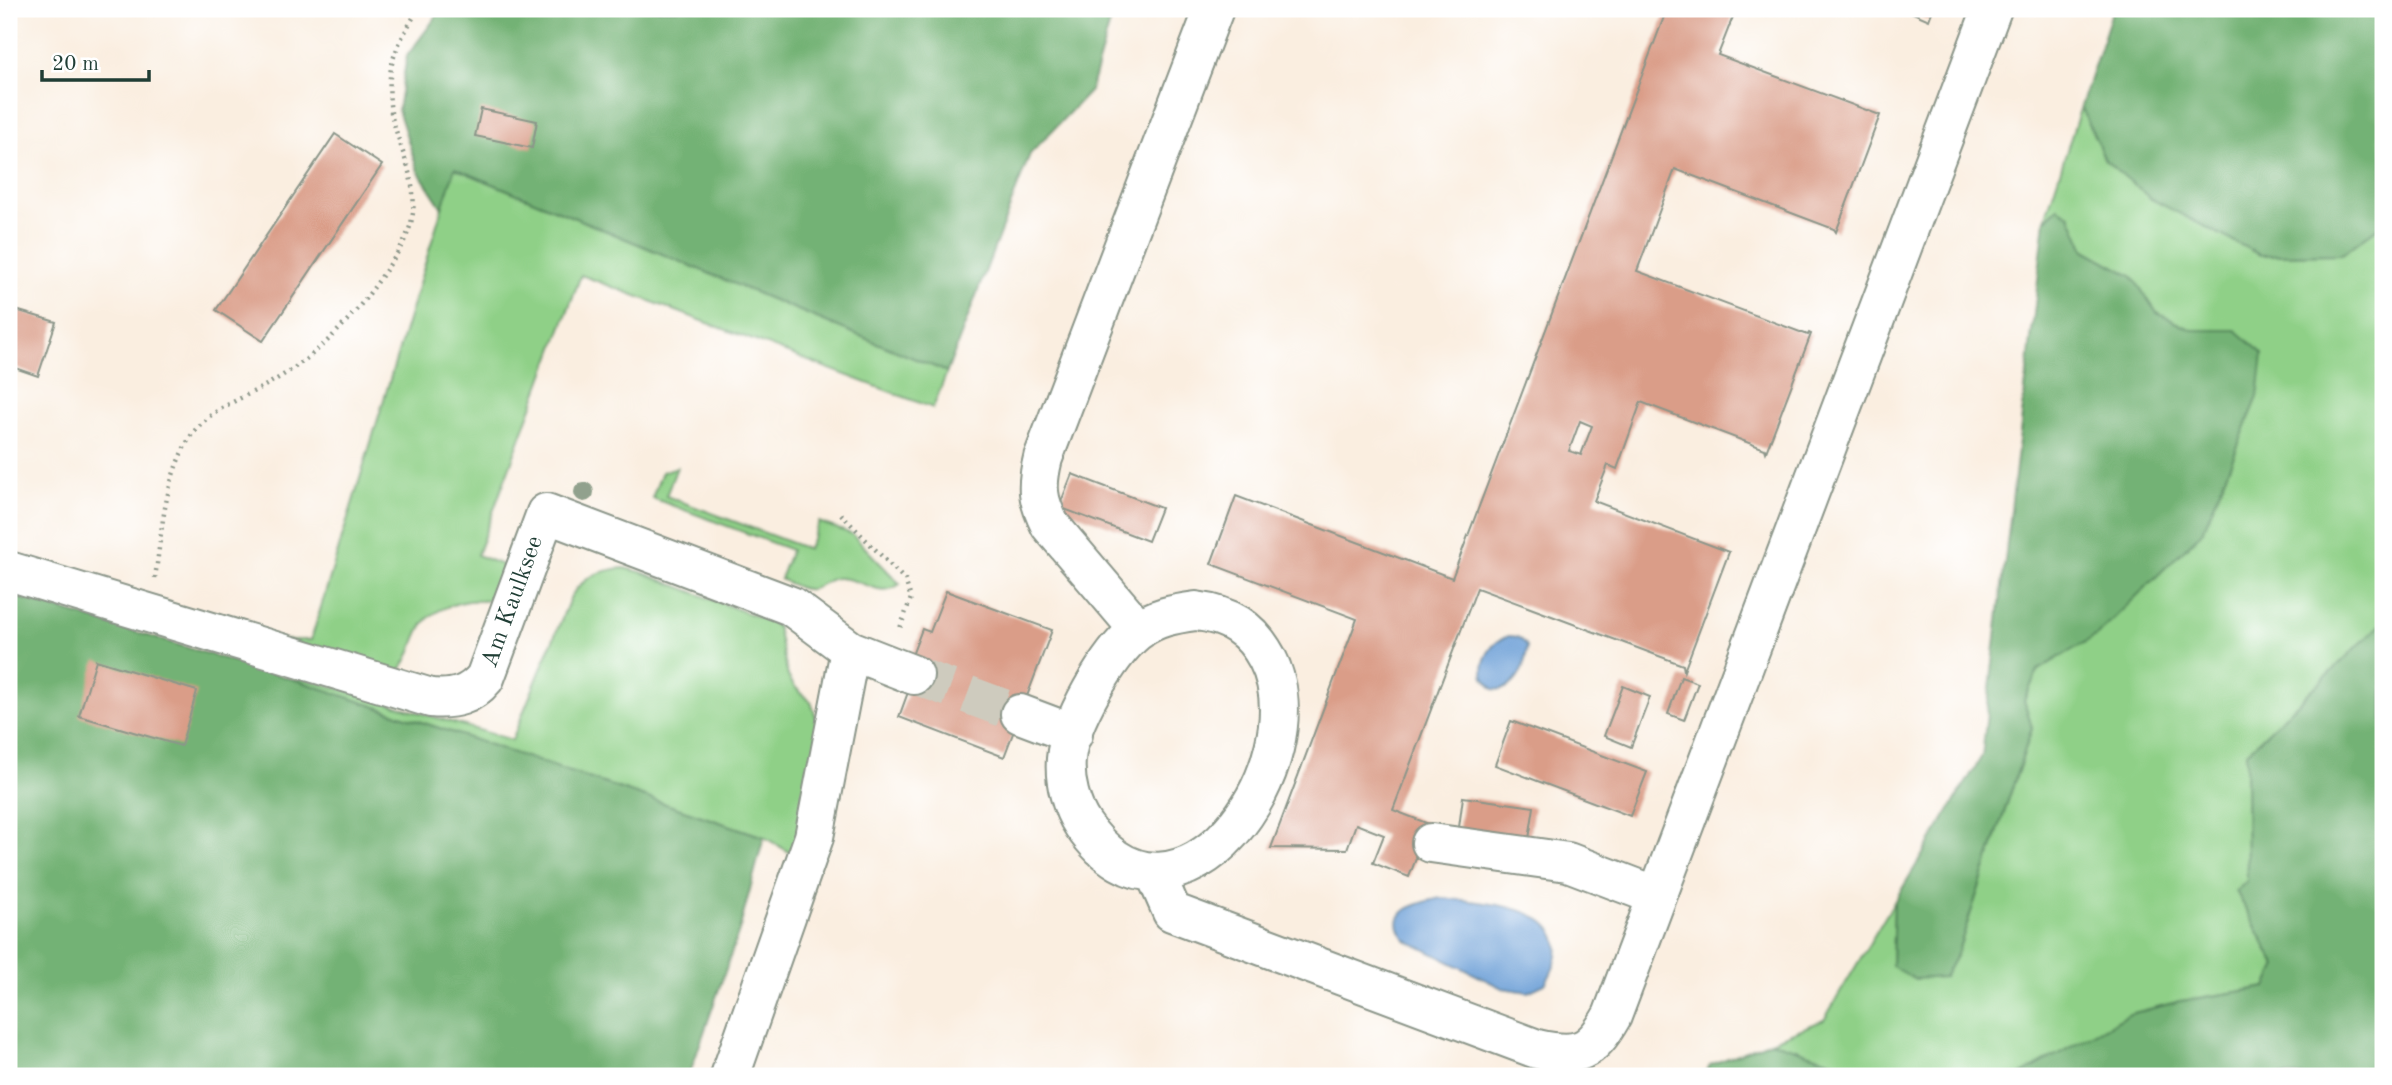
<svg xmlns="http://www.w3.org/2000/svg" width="2392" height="1085" font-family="'Old Standard TT',serif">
<rect width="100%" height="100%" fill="#fff"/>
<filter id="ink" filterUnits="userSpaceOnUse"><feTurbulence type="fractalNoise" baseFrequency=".0143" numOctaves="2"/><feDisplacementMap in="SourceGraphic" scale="14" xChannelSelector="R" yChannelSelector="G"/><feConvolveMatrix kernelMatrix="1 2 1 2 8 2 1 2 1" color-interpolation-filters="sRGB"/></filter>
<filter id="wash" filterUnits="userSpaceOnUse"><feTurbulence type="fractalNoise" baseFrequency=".00686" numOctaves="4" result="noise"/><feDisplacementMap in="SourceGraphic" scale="28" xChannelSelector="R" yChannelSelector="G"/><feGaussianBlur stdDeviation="1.57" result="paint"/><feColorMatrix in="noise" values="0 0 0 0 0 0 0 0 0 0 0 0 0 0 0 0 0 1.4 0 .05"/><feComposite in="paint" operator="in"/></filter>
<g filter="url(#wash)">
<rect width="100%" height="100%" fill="#faeee0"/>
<path fill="#8fd087" stroke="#57865e" stroke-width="2" d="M2081 106 2105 160 2151 198 2260 255 2342 254 2383 224V622L2246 753 2247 881 2236 891 2277 967 2267 987 2181 1001 2130 1014 2019 1076H1853L1844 1065 1771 1041 1824 1020 1894 902 1892 966 1944 977 1957 954 2032 729 2024 700 2038 670 2097 635 2236 330H2192L2157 313 2132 276 2085 250 2069 215 2058 208 2045 219Z
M454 168 947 372 933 408 581 275 477 555 505 566 491 599C483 603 477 600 469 601 456 603 443 607 432 615 413 629 414 659 398 671L286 640H311Z
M677 467 666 496 808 549 819 522 852 534 900 584C879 600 861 577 837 578 828 579 820 586 812 589 802 591 789 583 780 579L791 550 652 498 662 472Z
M624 568 641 572 771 622 777 627 788 676 794 686 811 702 819 725 799 858 764 837 299 681 300 677 512 740 571 596C585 576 600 570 624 568Z"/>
<path fill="#73b274" stroke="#497854" stroke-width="2" d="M446 9H1114L1090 91 1030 154 947 372 455 168 442 208 418 171 398 110 407 56 439 13Z
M2113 9H2383V224L2342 254 2260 255 2151 199 2105 160 2081 106Z
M2058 208 2070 215 2085 250 2132 276 2157 313 2192 330H2236L2263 354 2258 397 2203 531 2097 635 2038 670 2024 700 2032 728 1957 954 1944 977 1915 979 1892 966 1894 902 1982 756 2045 220Z
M9 594 299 681 764 837 739 931 689 1076H9Z
M2383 622V1076H2019L2130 1014 2181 1001 2267 987 2277 966 2236 891 2247 881 2246 753Z
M1771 1041 1844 1065 1853 1076H1705L1710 1065Z"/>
<path fill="#6a9ed6" stroke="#446e85" stroke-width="2" d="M1509 636C1518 636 1521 638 1527 646 1526 665 1517 693 1493 689L1484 678C1480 661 1491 641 1509 636Z
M1441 898C1489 903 1594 907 1545 984L1528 992 1502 988 1406 940C1382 910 1419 903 1441 898Z"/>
<g id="blocks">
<path fill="#da9d88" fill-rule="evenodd" d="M1667 9H1736L1718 55 1880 115 1836 232 1834 229 1675 169 1637 271 1808 335 1809 333 1811 334 1766 452 1765 449 1641 402 1617 469 1608 465 1594 501 1729 552 1684 671 1683 665 1477 588 1393 810 1429 824 1409 877 1373 863 1384 835 1356 824 1347 849 1271 848 1357 619 1211 564 1236 496 1452 578ZM1580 421 1592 426 1581 455 1569 451Z
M1904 9H1933L1929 20Z
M481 109 537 121 532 148 475 136Z
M335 134 382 165 263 341 216 310Z
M9 308 56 322 38 376 9 366Z
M1072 474 1161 508 1148 541 1059 507Z
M946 591 1052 630 1004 757 899 717 919 662 911 658 922 629 930 632Z
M96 660 197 691 181 746 79 716Z
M1681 677 1698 683 1684 720 1668 714Z
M1623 686 1650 697 1631 747 1604 736Z
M1511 721 1647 772 1630 816 1495 765Z
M1463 797 1534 807 1528 845 1458 835Z"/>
</g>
</g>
<g filter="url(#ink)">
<use href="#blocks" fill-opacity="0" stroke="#8c968a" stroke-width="2"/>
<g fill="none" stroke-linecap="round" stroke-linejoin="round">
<path stroke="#cecbbe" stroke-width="38" stroke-dasharray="38 19" stroke-linecap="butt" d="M914 675 1020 714"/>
<defs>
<path id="minor" d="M9 571 431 698C454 700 470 696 485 678L546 513 791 606 850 650 914 675
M1196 611C1229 615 1251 628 1267 658 1321 762 1177 963 1083 825 1071 807 1064 781 1066 759 1069 722 1108 655 1137 631 1155 617 1174 614 1196 611Z
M1139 630 1050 525C1037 499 1036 486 1043 458L1214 9
M1020 714 1073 734
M1431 843 1568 862 1657 896
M1155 873 1172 912 1537 1049C1578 1058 1591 1053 1612 1016L1992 9
M730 1076 814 837 850 650"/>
</defs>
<use href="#minor" stroke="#8c968a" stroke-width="42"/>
<path stroke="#8c968a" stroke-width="4.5" stroke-dasharray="2 5" stroke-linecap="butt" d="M841 514 905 580 911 598 899 631
M155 578C162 531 164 481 189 439 207 408 246 398 275 380 321 353 354 317 384 273 392 261 403 246 408 232 423 195 404 160 394 124 389 110 389 92 390 77 391 53 407 29 418 9"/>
<use href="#minor" stroke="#fff" stroke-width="38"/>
</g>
<circle fill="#91a18d" cx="584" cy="492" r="10"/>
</g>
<g text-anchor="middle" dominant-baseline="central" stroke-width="6" stroke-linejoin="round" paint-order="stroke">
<g font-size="24" fill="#1f3d34" stroke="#fff">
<text transform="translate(513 602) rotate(-70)">Am Kaulksee</text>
</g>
</g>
<rect width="2392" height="1085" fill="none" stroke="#fff" stroke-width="35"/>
<path d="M42 70v10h107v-10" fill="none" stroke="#1f3d34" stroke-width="3.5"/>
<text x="52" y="70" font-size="21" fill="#1f3d34" stroke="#ffffff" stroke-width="5" paint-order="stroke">20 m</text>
</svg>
